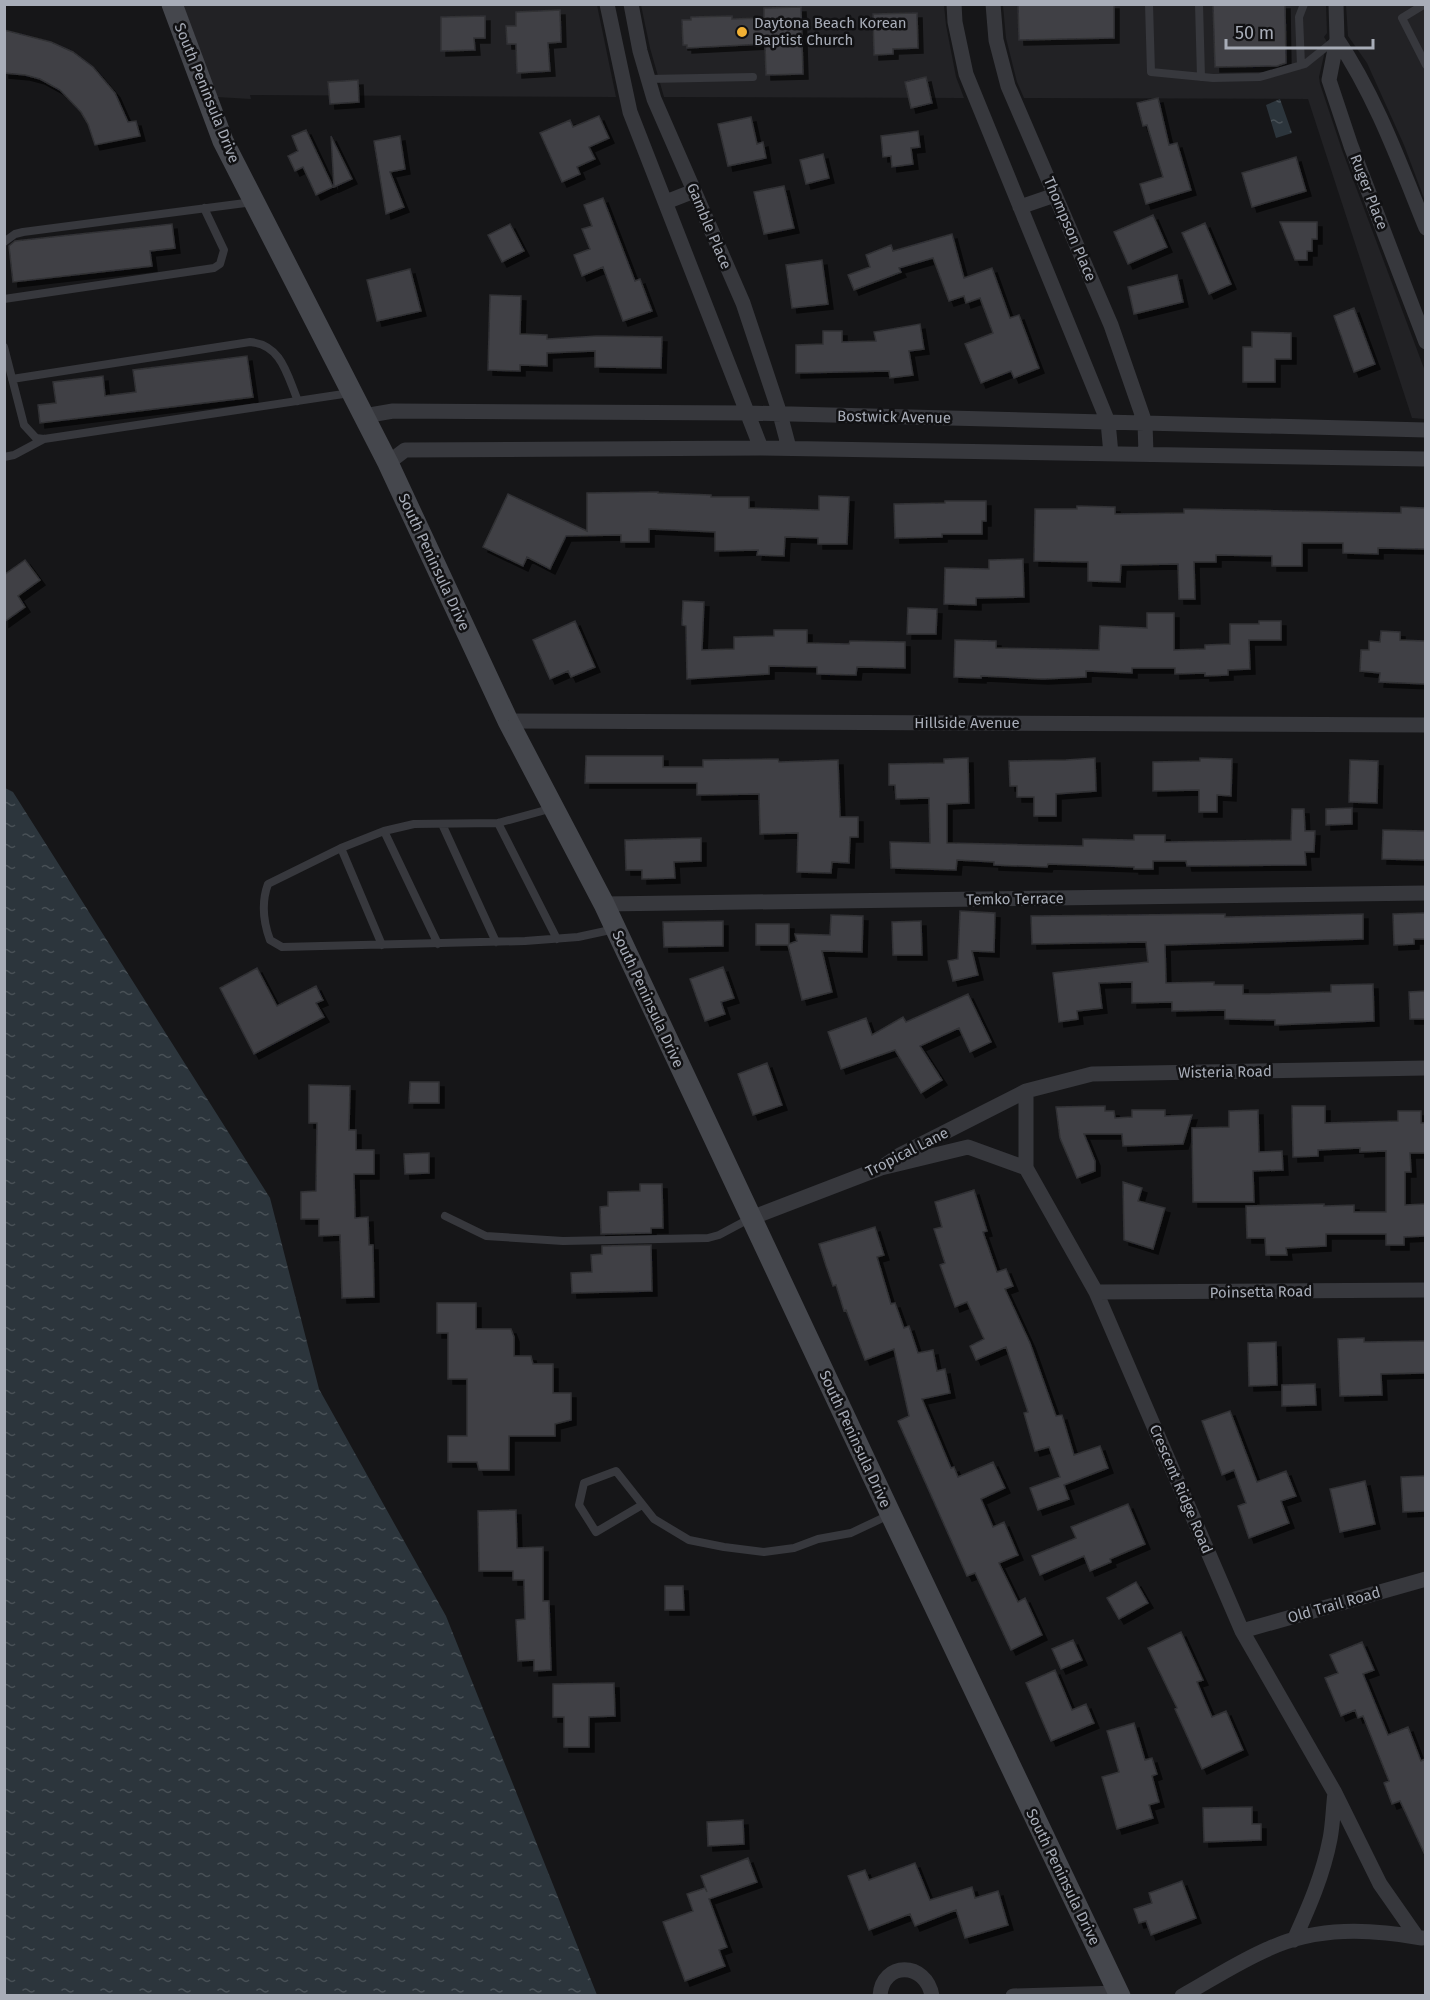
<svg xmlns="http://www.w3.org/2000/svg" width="1430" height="2000" font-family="'Fira Sans',sans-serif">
<defs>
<pattern id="water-ripples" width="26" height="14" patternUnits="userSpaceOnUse" patternTransform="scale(1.5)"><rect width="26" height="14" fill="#2c353c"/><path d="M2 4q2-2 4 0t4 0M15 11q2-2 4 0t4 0" fill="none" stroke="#485056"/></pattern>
<filter id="shadow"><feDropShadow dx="5" dy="5" stdDeviation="0" flood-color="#0009"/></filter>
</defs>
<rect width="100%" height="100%" fill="#161618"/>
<path fill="#222225" d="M183 5H597L616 97 250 95 251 99 217 97Z
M641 5H944L946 25 956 77 964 98 664 97 650 48Z
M1003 5H1326L1327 33 1324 37 1327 42 1319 77 1320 84 1342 150 1425 371V419L1412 418 1308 99 1024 98 1017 82 1006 38Z
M1346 5H1425V201L1404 145 1367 63 1348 36Z"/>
<path fill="url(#water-ripples)" d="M1280 99 1292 133 1276 138 1266 105Z
M5 788 13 792 270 1198 319 1389 446 1616 597 1995H5Z"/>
<path fill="#404145" stroke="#303034" stroke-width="1.5" filter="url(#shadow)" d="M1018 4H1114V38L1019 40Z
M1213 4H1285L1286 63 1277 66 1215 67Z
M801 7 803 74 766 75 765 44 687 48V45H683L682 20H691V17L732 16V19L764 18V8Z
M560 10 561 42 548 43 550 71 517 73 516 44H507L506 26H516V12Z
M917 13 918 48 893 49V54L874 55 873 14Z
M485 16V38H474L475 50 441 51V17Z
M4 30 51 42 73 52 93 67 115 93 128 122 136 121 140 136 95 145 88 124 81 112 60 90 40 79 25 75 4 73Z
M926 77 932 103 911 108 905 82Z
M358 80 359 102 330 104 328 82Z
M1158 98 1169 145 1177 143 1191 190 1146 204 1140 184 1163 177 1147 125 1143 126 1137 103Z
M599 116 609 138 589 147 595 159 577 167 580 174 562 182 540 133 570 120 573 127Z
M751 117 757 144 763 142 766 158 728 166 718 124Z
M306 130 333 187 316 195 303 167 295 171 288 156 298 151 292 136Z
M918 131 920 147 911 148 913 164 892 167 891 156 883 157 881 136Z
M331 136 352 179 334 187Z
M400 136 405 169 390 172 404 207 386 214 374 141Z
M823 154 829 178 806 184 800 160Z
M1296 157 1306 191 1252 207 1242 173Z
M784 186 794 228 764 234 754 192Z
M603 198 635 281 640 279 652 311 623 321 603 267 582 276 574 255 590 249 582 229 592 226 584 205Z
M1153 215 1167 247 1128 264 1114 232Z
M1280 222H1317V239H1312V251H1307V260H1295Z
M1205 223 1231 284 1209 294 1182 233Z
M172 224 175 248 150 251 152 266 13 282 9 246 15 241Z
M510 224 524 251 502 262 488 235Z
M952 234 964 278 992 268 1010 318 1019 315 1039 368 1014 378 1011 371 981 383 965 344 993 333 980 298 966 303 964 296 949 301 933 258 899 268 901 272 854 290 848 275 870 267 866 255 891 245 893 251Z
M822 260 828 304 792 308 786 265Z
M410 269 421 311 377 321 367 280Z
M1177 275 1183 302 1134 314 1128 287Z
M490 295 521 296 520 334 547 335V339L598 336 662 337 661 368 595 367V351L547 353V366L520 365V371L488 370Z
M1354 308 1375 364 1354 372 1334 316Z
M920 324 924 349 909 351 913 375 890 378 889 371 796 373V345L823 344V331H842V342L876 341 874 332Z
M1252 332 1291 333V359H1275V382H1243V347H1252Z
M247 356 253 397 40 423 38 405 56 403 53 382 103 376 105 396 136 392 133 370Z
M658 492V493L711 495V497H749V508L819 510V496L849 497 847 544H818V538L785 537 784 556 757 555 758 550 715 551V532L649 529V542H621V535L566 536 550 569 527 557 523 566 483 547 508 494 587 531V493Z
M945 501H986V521H982V534H942V537L895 538 894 504 945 503Z
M1077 506 1115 507V514L1184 513V509L1401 513V507L1425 508V549L1378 548V554L1343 553V543H1302V566H1272V556L1216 555V562H1194L1195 599H1179L1178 564 1121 565 1120 582 1088 581V562L1034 561 1035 509H1077Z
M1023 559 1024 597 976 598V605L944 604 945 568 989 569V560Z
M25 560 40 580 18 596 25 607 4 622V575Z
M683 601 704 602 702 650 734 649V637L774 636V630H807V643L849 644 850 641 905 642V668L857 667 856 675 817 674V667L769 666V674L687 679 686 626 682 625Z
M908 608 937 609 936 634H907Z
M1147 613H1174V650L1205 649V645L1230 644V624H1259V621H1281V640H1249L1250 669 1228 670V675L1205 676V673L1175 674V668H1132V673L1086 671V677L1043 679 981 676V678L954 677 955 640 996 641V648L1099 650 1100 626 1147 628Z
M575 621 595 667 571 677 568 671 550 679 533 640Z
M1381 631 1400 632V640L1425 641V684L1379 682 1380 673 1360 671 1361 650H1369V641L1380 642Z
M586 756H663V767H703V760L778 759 779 762 838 760 840 817H858V837H850L849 863 832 862 831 873 797 872 798 833 760 834 759 794 697 795V783H585Z
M968 758 969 803 947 804V843L1083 846V839L1134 840V835H1165V842L1291 840 1292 809H1304L1305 831H1315L1314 852H1305L1306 865 1187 866 1186 861H1153V869H1134V867L1048 864 1047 867 994 865V862L957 860 956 870 891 868 890 842 930 843 929 798 896 799 895 785H889V764L944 763V759Z
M1095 758 1096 791 1056 794V816H1034V797H1017V786H1010L1009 761 1066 760Z
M1200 758 1232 759 1231 796 1217 795V812H1199V790L1153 791V762L1200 761Z
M1350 760 1378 761 1377 803 1349 802Z
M1352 808V824L1326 825V809Z
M1383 830 1425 831V860L1382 859Z
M701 838V861L674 862 675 878 642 879V870H626L625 840Z
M960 911 995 913 994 952 972 951 978 975 953 981 948 961 958 959Z
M1425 913V939H1414V944L1394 945 1393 914Z
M1225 914V917L1363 914V939L1165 945 1166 983 1214 982V985H1243V994H1264L1331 992V985L1373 984 1374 1021 1275 1025V1020L1225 1019V1010L1172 1011V1002L1132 1003V982L1099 983 1102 1008 1077 1011 1078 1019 1059 1022 1053 973 1148 962 1146 942 1032 944 1031 916Z
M831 915 863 916 862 952 822 951 832 992 802 1000 788 945H756V924H789V944L797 941 795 934 830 935Z
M723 921V946L664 947 663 922Z
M921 921 922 955H893L892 922Z
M723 967 734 998 721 1002 725 1014 705 1021 690 979Z
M257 968 277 1006 316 986 323 1000 316 1003 324 1017 254 1054 220 988Z
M1425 991V1019H1410L1409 992Z
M968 994 991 1042 970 1052 959 1028 920 1046 942 1080 921 1093 895 1050 841 1069 828 1032 866 1018 872 1035 903 1017 906 1022Z
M767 1063 782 1105 753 1115 738 1074Z
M410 1082H439V1103H409Z
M309 1085 350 1086 349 1130H356V1150H374V1174H354L355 1218 368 1217 369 1245H373L374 1297 342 1298 340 1235 319 1236V1219H301V1192L316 1191 317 1123H309Z
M1105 1106V1111H1114L1115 1118 1132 1117V1110H1165V1116L1192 1115 1183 1144 1123 1146 1122 1134H1084L1095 1161V1171L1077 1178 1060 1138 1056 1107Z
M1292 1106H1325V1123L1398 1121V1111H1421V1123H1425V1153H1410L1411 1172H1405V1205L1425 1204V1236L1404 1237V1245H1386V1234H1326V1246L1286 1248 1287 1255H1266L1265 1238H1247L1246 1206 1324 1204V1206L1354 1205V1212H1386V1151L1360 1152V1148L1318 1150V1156L1293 1157Z
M1258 1110 1259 1152 1282 1151 1283 1170 1253 1171 1254 1202H1193L1192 1128 1229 1127V1111Z
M429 1153V1173L405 1174 404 1154Z
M1123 1182 1142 1188 1138 1201 1165 1208 1153 1249 1124 1240Z
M640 1184H662L663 1228H651V1233L601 1234 600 1207 608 1206V1192L640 1191Z
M974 1190 987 1231 983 1232 997 1272 1006 1269 1013 1286 1005 1289 1030 1343 1056 1416 1062 1415 1074 1455 1100 1446 1108 1468 1064 1485 1069 1499 1038 1510 1030 1488 1060 1477 1049 1447 1035 1451 1024 1413 1028 1412 1006 1347 976 1360 970 1346 984 1339 967 1302 955 1307 940 1265 945 1263 934 1229 942 1227 935 1202Z
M875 1227 884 1255 877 1257 891 1304 895 1303 904 1328 909 1326 918 1353 933 1350 937 1371 945 1369 950 1393 922 1399 951 1468 954 1467 958 1477 993 1462 1005 1488 981 1499 993 1527 1004 1522 1018 1555 999 1563 1018 1602 1025 1598 1042 1635 1011 1650 975 1573 967 1576 898 1421 909 1416 894 1349 865 1360 846 1310 844 1311 836 1285 833 1286 826 1266 819 1244Z
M651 1245 652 1291 572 1293 571 1273 592 1272 591 1255 602 1254V1246Z
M437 1303H476V1329H511L514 1337V1356H531L533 1364H553V1393H571V1420L555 1424V1436H509V1470H479L477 1462H448V1436H467V1379H448V1333H437Z
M1364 1338V1342L1425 1341V1373L1381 1374 1382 1395 1340 1396 1338 1339Z
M1276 1342 1277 1385 1249 1386 1248 1343Z
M1315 1384 1316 1405 1282 1406V1385Z
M1230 1411 1257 1482 1286 1471 1296 1496 1281 1501 1289 1523 1249 1538 1238 1506 1246 1503 1234 1470 1222 1475 1202 1421Z
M1425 1476V1511L1403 1512 1401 1477Z
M1365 1481 1375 1524 1340 1532 1330 1489Z
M1128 1504 1145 1544 1110 1559 1111 1562 1090 1571 1084 1556 1040 1575 1032 1556 1076 1538 1071 1527Z
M516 1510 517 1548 543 1547V1601H549L551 1670 534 1671V1660L518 1661 516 1620 525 1619 524 1580H513V1571H479L478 1511Z
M1136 1582 1148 1603 1119 1619 1107 1598Z
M665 1586H683L684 1610H665Z
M1181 1632 1203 1680 1197 1682 1212 1717 1226 1711 1243 1750 1202 1769 1175 1709 1177 1708 1148 1648Z
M1073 1640 1082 1660 1061 1669 1052 1649Z
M1362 1642 1374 1670 1363 1674 1388 1735 1408 1727 1421 1761 1425 1759V1855L1400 1801 1392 1804 1384 1783 1389 1781 1363 1716 1358 1718 1355 1710 1341 1716 1325 1678 1338 1673 1330 1655Z
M1055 1670 1072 1710 1086 1704 1094 1723 1051 1741 1026 1683Z
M614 1683 615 1716 589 1717V1747H564V1717H553V1684Z
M1134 1723 1145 1760 1152 1758 1157 1774 1152 1776 1159 1802 1149 1805 1153 1818 1117 1829 1102 1777 1119 1772 1107 1731Z
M1252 1807V1824H1261V1840L1204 1842 1203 1808Z
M743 1820 744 1844 708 1846 707 1822Z
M748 1858 757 1882 709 1899 727 1947 719 1950 725 1966 685 1981 663 1922 693 1911 687 1894 705 1888 707 1892 701 1876Z
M915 1863 930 1900 972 1887 975 1898 998 1891 1008 1925 965 1938 956 1910 915 1926 910 1914 869 1930 848 1876 865 1870 869 1880Z
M1182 1881 1196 1918 1151 1935 1146 1921 1139 1923 1134 1909 1152 1903 1149 1893Z"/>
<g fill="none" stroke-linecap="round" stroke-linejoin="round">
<path stroke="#37383d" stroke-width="8" d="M1149 4 1151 72 1213 78 1260 77 1305 64 1335 40
M1199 4 1201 77
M1425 4 1402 18 1426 65
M1301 65 1299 17 1304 4
M648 79 753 77
M4 242 15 234 23 232 253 202
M4 299 214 268 220 264 224 250 204 208
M4 347 24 425 36 438 44 439 350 393
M12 379 250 342C282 345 287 375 298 401
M4 457 14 455 44 439
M553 808 498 823 414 824 384 831 341 848 268 884C261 903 263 921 270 940L282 947 525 941 578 937 615 929
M498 823 557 939
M442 824 496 942
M384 831 438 944
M341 848 382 945
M445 1216 486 1236 563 1241 708 1238 719 1235 749 1219
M642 1505 596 1532 579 1505 584 1483 616 1471 654 1519 689 1540 724 1547 764 1552 794 1548 818 1539 851 1533 889 1515"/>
<path stroke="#37383d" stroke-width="15" d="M607 4 630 112 761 448
M631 4 640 51 654 99 743 303 780 414 789 448
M954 4 955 22 966 74 1108 422 1111 454
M993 4 996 40 1008 86 1111 325 1145 423 1146 454
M1336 4 1337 39 1329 80 1351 146 1426 342
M1337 39C1376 97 1400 164 1426 228
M666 202 694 191
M1020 207 1055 195
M364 416 393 411 748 413 1426 430
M388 463 405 450 761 448 1426 459
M508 721 1426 725
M604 904 1426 893
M881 1168 968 1147 1026 1168 1096 1292 1242 1631 1335 1793 1380 1884 1417 1937
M1026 1168V1091
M751 1218 881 1168 900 1155 1026 1091 1092 1074 1426 1068
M1096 1292 1426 1290
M1242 1631 1426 1579
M1294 1940C1309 1907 1323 1875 1330 1839 1333 1824 1333 1808 1335 1793
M880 1996C882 1961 926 1961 932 1996
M1013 1996 1119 1993
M1182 1996C1211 1980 1238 1962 1268 1949 1317 1926 1371 1929 1422 1938"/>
<path stroke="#45474d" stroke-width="21" d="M172 4 223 141 388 463 508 721 604 904 891 1515 1120 1996"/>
</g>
<circle fill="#f2b134" stroke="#111113" stroke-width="2" cx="742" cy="32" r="6"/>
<g text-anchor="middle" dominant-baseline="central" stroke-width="5" stroke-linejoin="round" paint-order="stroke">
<g font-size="15" fill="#a8adb8" stroke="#111113" text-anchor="start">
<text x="754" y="23">Daytona Beach Korean<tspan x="754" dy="17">Baptist Church</tspan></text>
</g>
<g font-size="15" fill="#a8adb8" stroke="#111113">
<text transform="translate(207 93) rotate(68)">South Peninsula Drive</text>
<text transform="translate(1369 192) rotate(69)">Ruger Place</text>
<text transform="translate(709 226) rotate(67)">Gamble Place</text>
<text transform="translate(1070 229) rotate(67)">Thompson Place</text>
<text transform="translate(894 417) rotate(1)">Bostwick Avenue</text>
<text transform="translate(434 562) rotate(65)">South Peninsula Drive</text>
<text x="967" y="723">Hillside Avenue</text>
<text transform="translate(1015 899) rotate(-1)">Temko Terrace</text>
<text transform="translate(648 999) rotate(65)">South Peninsula Drive</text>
<text transform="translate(1225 1072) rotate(-1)">Wisteria Road</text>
<text transform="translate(907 1152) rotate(-27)">Tropical Lane</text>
<text transform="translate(1261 1292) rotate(-1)">Poinsetta Road</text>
<text transform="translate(855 1439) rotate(65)">South Peninsula Drive</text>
<text transform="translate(1181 1489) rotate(67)">Crescent Ridge Road</text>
<text transform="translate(1334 1605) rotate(-16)">Old Trail Road</text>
<text transform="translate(1063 1877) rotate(64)">South Peninsula Drive</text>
</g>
</g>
<rect width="1430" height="2000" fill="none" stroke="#a8adb8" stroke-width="12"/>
<path d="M1226 39v9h147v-9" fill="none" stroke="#a8adb8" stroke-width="3"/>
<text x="1235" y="39" font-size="18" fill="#a8adb8" stroke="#111113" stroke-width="4.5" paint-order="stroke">50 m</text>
</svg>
